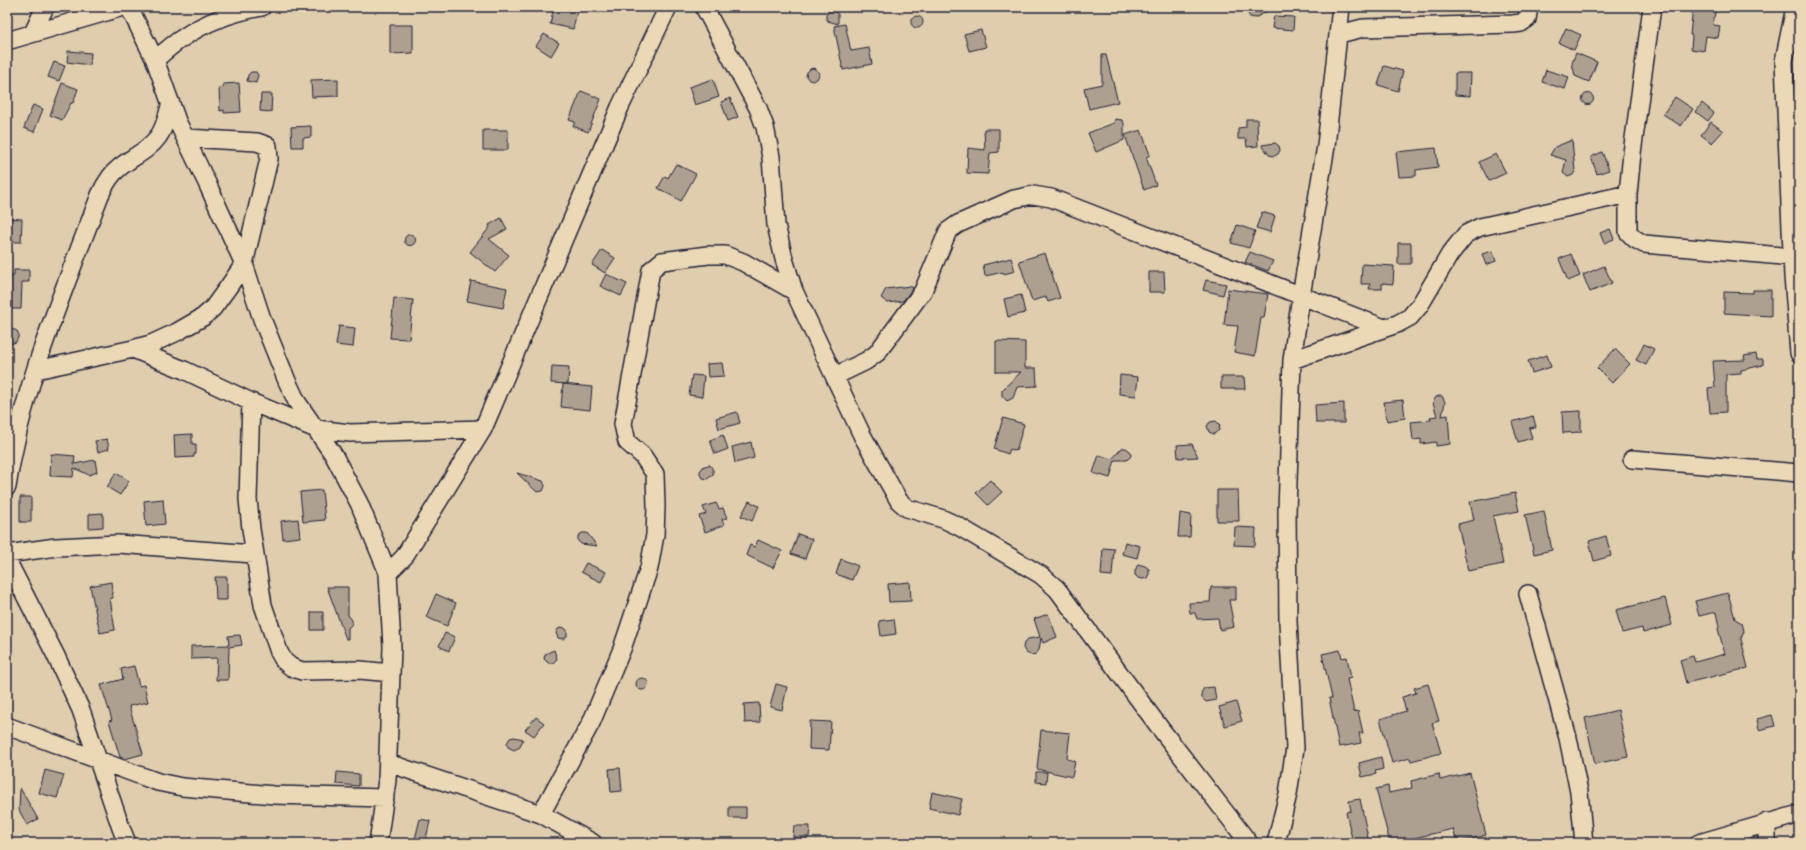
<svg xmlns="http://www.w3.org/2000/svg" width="1806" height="850" font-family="Kalam,sans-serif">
<rect width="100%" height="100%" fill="#dfcdae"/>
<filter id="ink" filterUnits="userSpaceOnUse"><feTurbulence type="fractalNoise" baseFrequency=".025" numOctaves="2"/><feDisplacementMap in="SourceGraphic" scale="8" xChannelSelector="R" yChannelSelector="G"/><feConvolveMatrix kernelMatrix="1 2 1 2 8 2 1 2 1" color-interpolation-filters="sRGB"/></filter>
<g filter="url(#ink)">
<path fill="#ada090" stroke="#22223b" d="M554 7H578L573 29 550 24Z
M1244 7H1274L1255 18 1250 17Z
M1693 7H1716L1713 25 1720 26 1718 38 1706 36 1704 51 1691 49 1692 35H1690Z
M832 10 838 14V24L828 21 826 18V14Z
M1274 16 1294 17 1293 30 1272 28Z
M911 22a6 6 0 1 1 12 0a6 6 0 1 1-12 0Z
M845 24 851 51 869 48 872 64 843 70 834 26Z
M390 25H413V53L390 54Z
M1566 28 1581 35 1574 50 1559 43Z
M981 30 986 47 969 51 964 34Z
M544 34 559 43 551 56 536 46Z
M68 51 91 53 90 65 67 62Z
M1576 53 1597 62 1589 82 1575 76 1572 63Z
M1102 55H1106L1118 102 1089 109 1084 88 1102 84Z
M54 62 65 66 59 81 48 77Z
M1384 66 1403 71 1398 91 1378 85Z
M814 68 820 73 817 79 813 81 809 80 806 76 807 72 810 69Z
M1546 70 1569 77 1565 89 1542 82Z
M251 72H256L258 75 256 83 247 81 248 75Z
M1455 73H1471L1470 96 1455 95Z
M338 79V96L312 97 311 80Z
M713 79 719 97 695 105 689 87Z
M62 83 78 89 73 103H71L62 120 50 115Z
M239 83 241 112 224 113V110L220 111 219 88 223 87V84Z
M581 91 601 99 588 132 573 126 575 122 569 120Z
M1582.5 99a5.5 5.5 0 1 1 11 0a5.5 5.5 0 1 1-11 0Z
M261 94H272L271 112 260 111Z
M1675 97 1693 109 1681 126 1663 114Z
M730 98 738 117 728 121 721 102Z
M1702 103 1714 113 1708 121 1696 112Z
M33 105 43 109 34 132 24 128Z
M1115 119 1122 120 1124 123V140L1096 152 1088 133 1114 123Z
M1246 119H1257L1258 146 1247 147 1246 139H1238V128L1246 127Z
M1711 122 1723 131 1712 143 1701 135Z
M311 126V137L303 138V147H292L291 127Z
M984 129H999V152L990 153 988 174 967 173 968 148 985 150Z
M483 130H508V150H483Z
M1141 130 1150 155 1146 157 1156 185 1144 190 1125 135Z
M1572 140 1575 171 1573 175 1568 177 1563 173 1566 160 1550 155 1555 147Z
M1275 143 1279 146 1280 150 1278 154 1274 156 1269 155 1262 145Z
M1436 148 1438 167 1416 170V176L1399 177 1396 152Z
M1602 152 1609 170 1597 174 1591 157Z
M1496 154 1506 173 1489 181 1479 162Z
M676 164 696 174 681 201 658 188 665 176 668 178Z
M1262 212 1275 216 1270 232 1256 228Z
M7 218 22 219 21 242H7Z
M501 218 507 229 489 239 509 255 495 272 470 252 490 227 489 225Z
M1237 225 1255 231 1249 248 1231 243Z
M1610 229 1614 239 1604 243 1600 233Z
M404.5 240a5.5 5.5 0 1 1 11 0a5.5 5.5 0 1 1-11 0Z
M1398 243H1411V264H1398Z
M602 250 615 258 605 273 592 265Z
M1492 251 1496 261 1486 265 1482 254Z
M1250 252 1273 261 1268 271 1245 262Z
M1045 253 1060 298 1048 302 1046 297 1032 301 1019 261Z
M1571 254 1580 276 1568 281 1559 259Z
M1011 258 1015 271 1004 274 1003 272 985 276 983 265Z
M1362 264 1394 266 1393 284 1382 283V289H1369L1370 284H1361Z
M1604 266 1612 283 1590 292 1583 275Z
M14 270H29V282H22L21 309H7V276H14Z
M1149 272H1164L1165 292H1149Z
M606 274 627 284 621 296 600 286Z
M1206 280 1226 284 1223 295 1203 290Z
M471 281 507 288 503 308 467 301Z
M910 286 913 288 903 301 888 303 881 298 886 289Z
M1228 289 1268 294 1264 318H1261L1255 356 1234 352 1238 326 1224 325Z
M1753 290H1771V316L1724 313V292L1753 293Z
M1021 295 1025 313 1008 317 1004 299Z
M394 298 413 300 409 339 390 338Z
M339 326 355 328 353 347 336 345Z
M7 327 17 331 19 335 16 342 7 345Z
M996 341 1025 342V368H1036L1037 386 1017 387 1013 398 1007 401 1002 396V390L1021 372H996Z
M1644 344 1654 349 1646 365 1636 360Z
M1615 349 1630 364 1612 383 1597 368Z
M1756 354 1757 359H1763V365L1741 370V373L1726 374V412L1710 413 1708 388 1715 387 1713 361 1745 360 1744 356Z
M1547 355 1551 367 1532 373 1528 361Z
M722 363 724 376 708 377 707 364Z
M552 366 569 367 568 384 551 383Z
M692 375 704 376 702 397 689 395Z
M1120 375 1138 377 1136 396 1119 394Z
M1221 377H1244L1245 389H1221Z
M563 384 592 387 590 410 561 407Z
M1439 396H1442L1445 402 1442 416 1448 415 1450 444 1436 446V442L1421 444V439L1413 440 1411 422 1431 420 1430 417 1437 416 1433 402 1436 397Z
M1403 400 1405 418 1387 421 1384 402Z
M1344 403V423H1316L1315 405Z
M1581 411V432L1563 433 1562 412Z
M737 412 740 423 719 429 716 418Z
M1533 416 1536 427 1529 428 1532 438 1518 442 1512 422Z
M1003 418 1024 424 1016 451 1010 449 1008 454 994 449Z
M1216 421 1220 425 1219 430 1214 434 1209 432 1207 426 1210 422Z
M192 434V444H196V454H194V457L175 458 174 435Z
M723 435 728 449 715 454 710 440Z
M107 439 109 449 98 452 95 441Z
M751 442 754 458 735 463 732 447Z
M1192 444 1198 457 1178 458 1177 445Z
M1122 448H1126L1130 451 1131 456 1127 460H1115L1110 478 1093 473 1099 455 1112 459Z
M51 454 75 456 74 464 95 460 97 472 89 475 74 468 73 477 50 476Z
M710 465 713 470V475L707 479 703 478 700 475V471L704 466Z
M116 473 129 481 120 495 107 487Z
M517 473 543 481 545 486 543 491 537 492Z
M990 480 1002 492 988 505 976 493Z
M322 490 325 520 303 522 300 492Z
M1217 490H1238L1239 521H1217Z
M1515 493 1519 511 1493 516 1503 564 1468 571 1458 524 1474 520 1470 502Z
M20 497H31V522H20Z
M163 499 165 524 146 526 144 501Z
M749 501 759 506 752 521 741 516Z
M716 503 719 509 723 508 727 518 722 519 724 525 705 532 699 516 706 514 703 507Z
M1544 511 1552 550 1534 554 1525 515Z
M103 513V527L89 528V514Z
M1180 513 1191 515 1190 537H1178Z
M298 519 300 537 283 539 281 521Z
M1235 527 1256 528 1255 546 1234 545Z
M582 533H587L597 546 581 544 578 541V536Z
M798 534 812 539 805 559 791 554Z
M1606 536 1611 556 1594 561 1589 541Z
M758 540 782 551 773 568 746 555 750 545 755 547Z
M1125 542 1140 546 1137 558 1122 554Z
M1103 548 1114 549 1112 576 1101 575Z
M841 559 858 566 852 580 836 574Z
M586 563 606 572 601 582 581 572Z
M1138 564 1145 566 1149 569V574L1147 578 1143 579 1138 578 1135 575V571Z
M215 577H227V600H216Z
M111 582 113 598H110L115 630 100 633 90 586Z
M910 582 911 601 889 602 888 584Z
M327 587H348V615L352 620V624L348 628V639H346Z
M1211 587H1236V600H1229L1234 627 1220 630 1218 618 1197 619 1195 613H1190L1189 603 1210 602Z
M1728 593 1735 619 1742 623 1744 631 1741 639 1748 668 1686 683 1680 660 1693 656 1695 662 1725 654 1718 629 1719 627 1716 612 1699 616 1695 601Z
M436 594 456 603 447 626 426 617Z
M1665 598 1672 625 1643 633 1642 628 1622 633 1616 610Z
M311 612H323V630H311Z
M1048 614 1057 637 1043 643 1041 638 1039 650 1036 654 1031 655 1026 653 1023 648 1024 643 1028 639 1040 637 1034 619Z
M894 619 896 634 881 636 879 621Z
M563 627 567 630V636L563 639 558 638 556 633 558 629Z
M445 633 455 637 449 651 439 646Z
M240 635 242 645 229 647 228 680H216L217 658 191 659V646L229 645 228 636Z
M554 650 557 659 553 663H548L544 659 545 654Z
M1340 650 1342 658 1347 657 1351 678 1347 679 1354 712 1358 711 1363 733H1359L1361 743 1339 747 1329 698H1332L1322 654Z
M134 666 139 686 144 685 148 702 129 706 143 754 125 759 120 757 109 721 112 720 101 685 123 679 121 669Z
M636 684a6 6 0 1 1 12 0a6 6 0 1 1-12 0Z
M776 684 787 687 782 710 770 707Z
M1428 684 1439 721 1432 723 1441 753 1411 761 1410 758 1392 763 1380 719 1406 711 1402 697 1416 693 1414 688Z
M1214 687 1216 700 1206 702 1202 698 1201 693 1204 688Z
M1236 702 1242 721 1225 726 1219 707Z
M759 703 760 722 745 723 744 704Z
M1618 710 1628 757 1595 764 1585 718Z
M1772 715 1775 726 1759 730 1757 719Z
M536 717 544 723 534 736 525 730Z
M810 721 831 722 829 750 809 749Z
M1041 730 1070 733 1067 759 1075 761 1072 777 1037 769Z
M514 737 523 739 520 747 514 750 508 747 507 743 510 738Z
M1381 757 1383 769 1375 771 1376 774 1362 777 1359 763Z
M620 768 622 791 611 792 609 769Z
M45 770 64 775 57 798 39 793Z
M337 772 359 774V786L336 784Z
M1036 772H1047L1046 783 1036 782Z
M1470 773 1486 835 1457 843 1453 829 1401 841 1402 843H1390L1376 789 1388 786 1389 793 1412 788 1411 781 1439 774 1440 780Z
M20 788 38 819 27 825 19 810Z
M932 792 962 799 958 815 929 808Z
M1360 799 1369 843H1353L1346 812 1351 811 1349 801Z
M729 807H746V818H729Z
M420 819 430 821 425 843H414Z
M794 826H810L809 837H793Z"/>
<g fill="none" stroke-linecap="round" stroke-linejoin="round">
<defs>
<path id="minor" d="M129 7 155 60 177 121 207 183 244 264 262 319 287 381 297 402 333 454 359 503 388 573 392 647 387 780 378 843
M704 7 758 108 765 127 771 157 776 225 784 259 794 291 862 435 899 501 907 508 943 519 958 526 1041 575 1057 589 1160 728 1249 843
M1652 7 1632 153 1628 194V232L1635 239 1644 244 1793 257
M1795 7 1784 61 1793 276 1799 353
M33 33 45 7
M1339 34 1363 28 1513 24 1521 23 1527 19 1529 7
M7 41 123 7
M155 60C164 52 174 43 184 37 207 21 235 12 262 7
M133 349 151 344 177 332 203 317 213 308 229 286 244 264 269 159 268 146 257 142 186 138
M1292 360 1397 324 1410 317 1420 305 1450 254 1466 234 1480 227 1628 194
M36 370 133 349 184 370 251 402 316 429 350 433 483 429
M835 376 866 361 877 353 923 291 948 231 958 224 1014 199 1033 195 1051 198 1384 328
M251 402 248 499 251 529 263 605 279 652 284 661 291 667 302 671 360 670 391 673
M1632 459 1799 473
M7 487C22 387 64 290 100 195 105 184 110 175 119 168 132 157 148 151 158 137 165 128 167 116 170 106
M7 554 56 547 118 544 254 554
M7 560 55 654 81 710 121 828 127 843
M388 573 404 557 483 429 620 107 668 7
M1528 594 1568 738 1579 792 1584 843
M7 726 136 774 158 782 182 787 274 795 385 798
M388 763 541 814 593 843
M541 814 591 723 622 649 649 568 655 535 656 506 655 474 642 455 627 442 623 424 651 270 662 261 708 255H725L743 262 794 291
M1767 822V843
M1276 843 1288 794 1295 748 1288 622 1287 512 1292 360 1301 296 1326 146 1341 7
M1699 843 1799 814"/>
</defs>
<use href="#minor" stroke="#22223b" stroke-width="20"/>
<use href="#minor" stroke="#ebd8b6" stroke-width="17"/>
</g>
</g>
<rect width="1806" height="850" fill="none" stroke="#ebd8b6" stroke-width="24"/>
<rect x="12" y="12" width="1782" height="826" fill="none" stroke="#22223b" stroke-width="1.5" filter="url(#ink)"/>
</svg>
